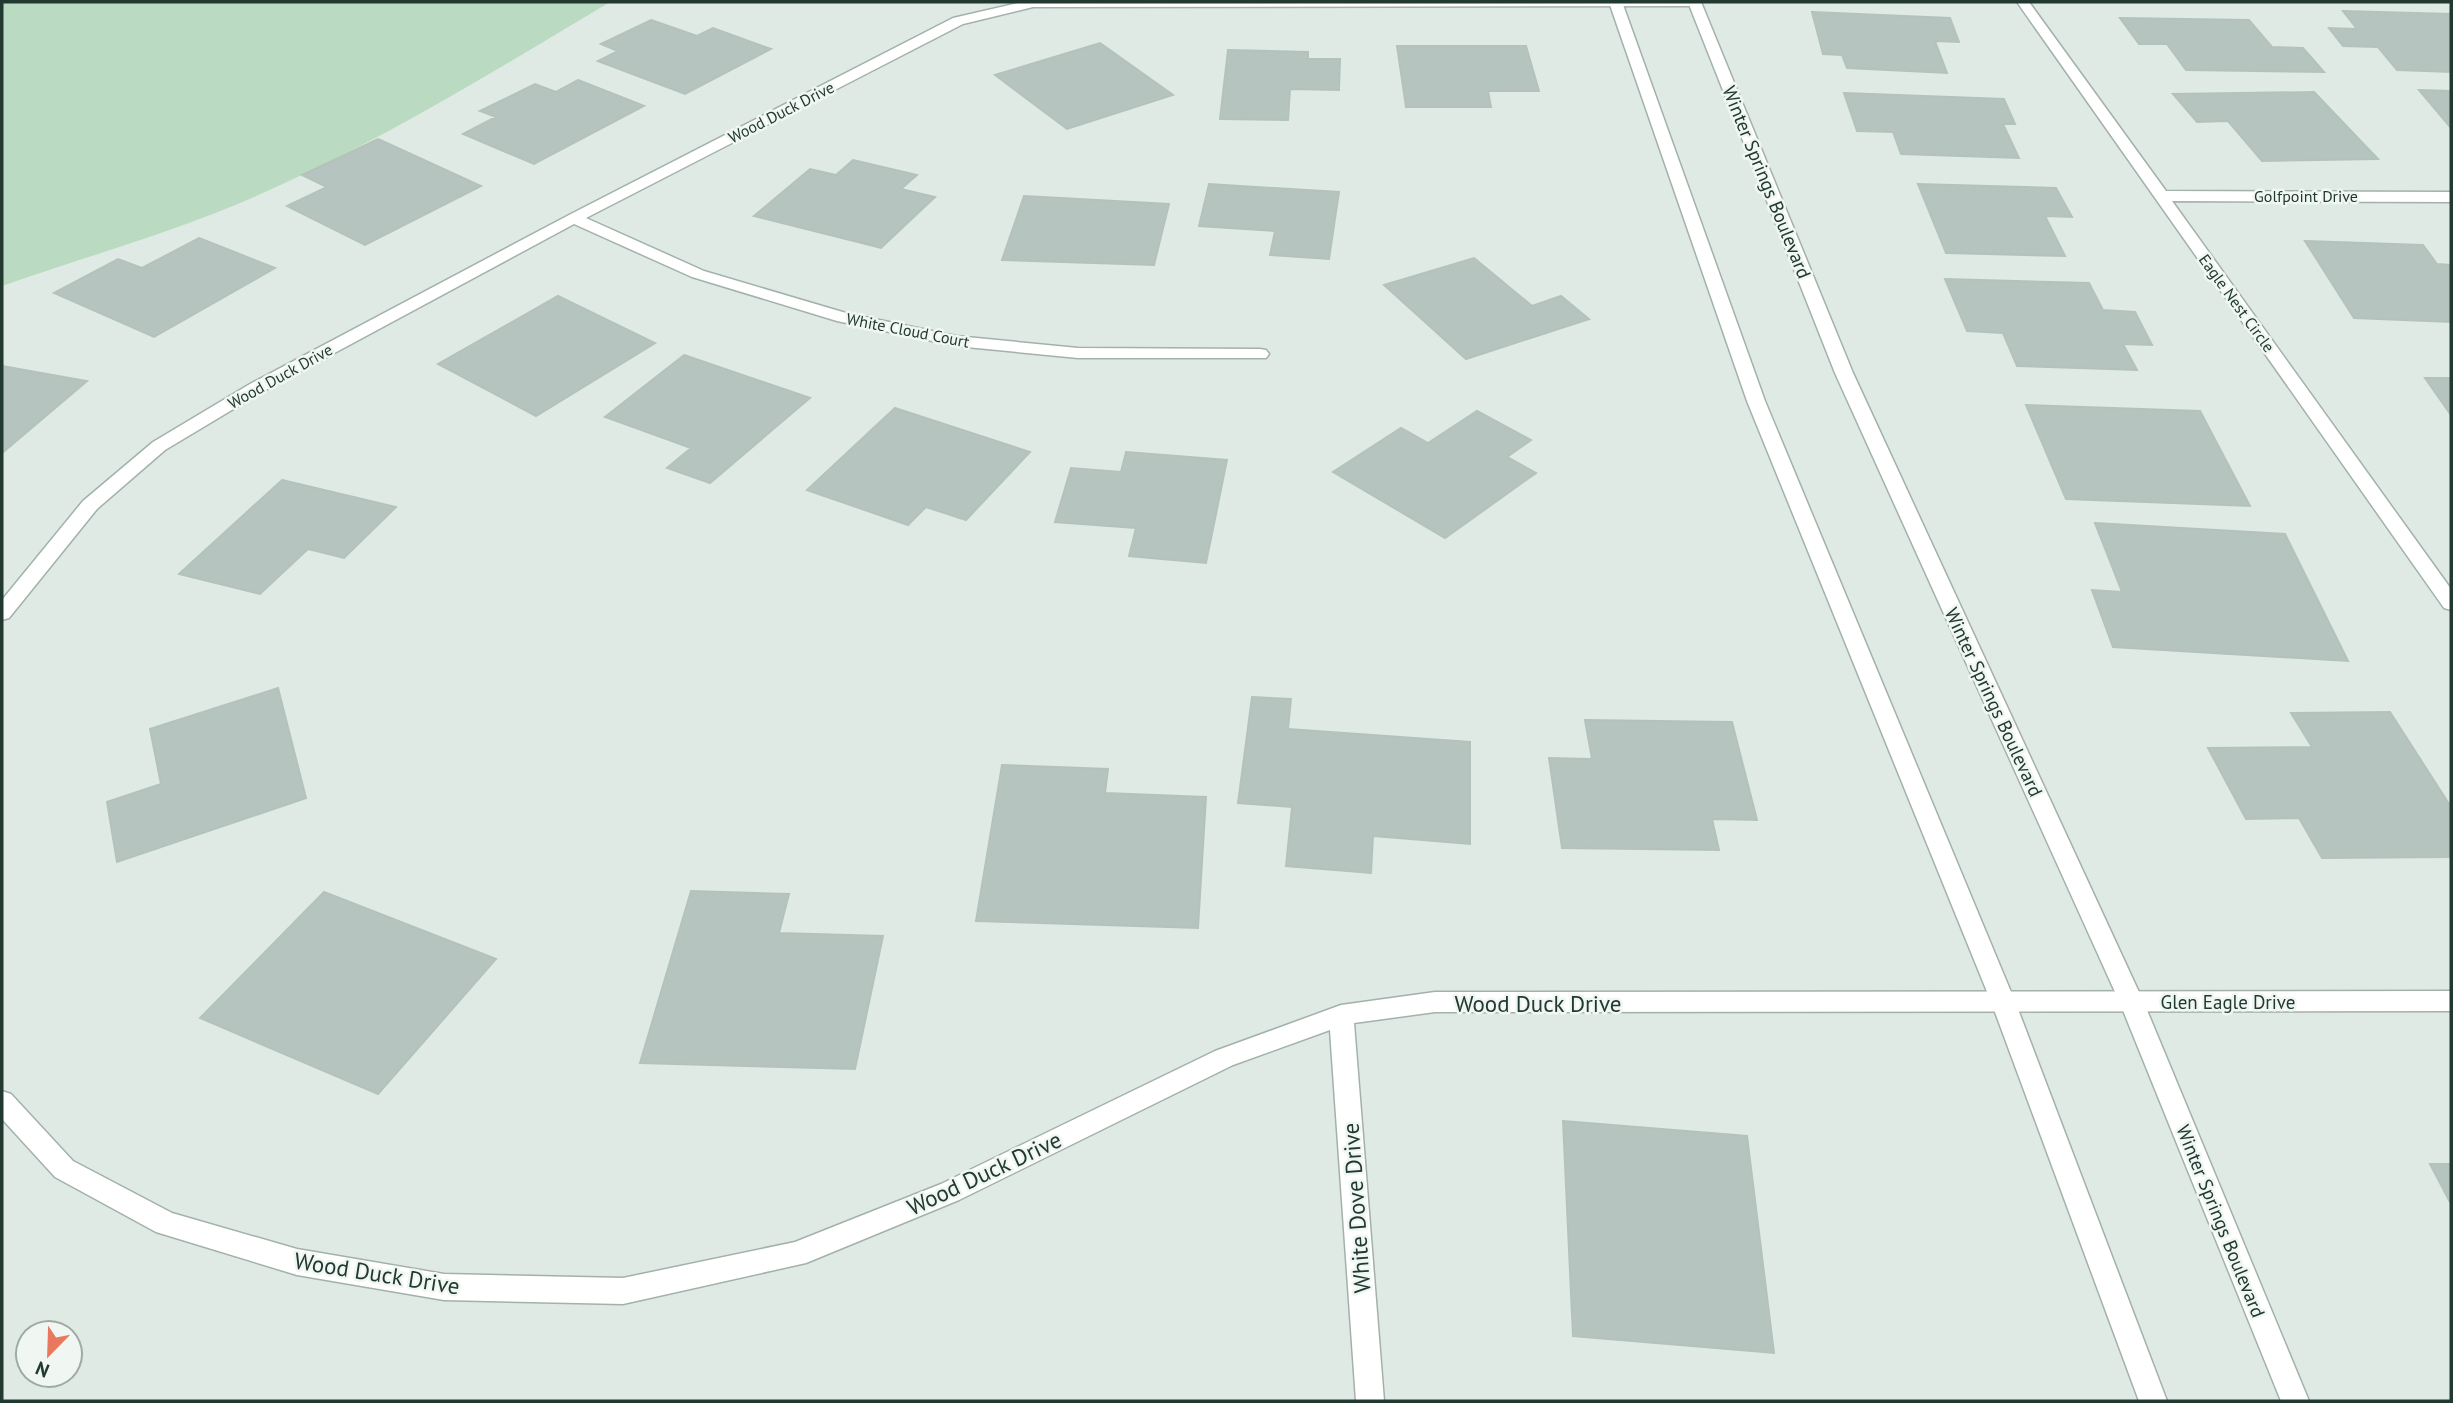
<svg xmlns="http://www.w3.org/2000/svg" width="2453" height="1403" font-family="'PT Sans',sans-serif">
<rect width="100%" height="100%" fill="#e0eae5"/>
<path fill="#badac1" d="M2 2H610C483 78 356 157 218 212 147 240 73 261 2 286Z"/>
<path fill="#b5c4be" stroke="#b3c3bb" stroke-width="2" d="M2343 11 2451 14V72L2397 70 2378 47 2343 46 2329 28 2357 29Z
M1812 12 1950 18 1959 42 1935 41 1947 73 1847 68 1842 55 1823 54Z
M2120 18 2249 20 2272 47 2303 48 2324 72 2186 70 2167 44H2139Z
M651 20 697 36 713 28 771 49 685 94 598 61 618 51 601 44Z
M1100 43 1173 95 1067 129 995 75Z
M1397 46H1526L1539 91H1488L1491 107H1406Z
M1228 50 1308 52V59H1340L1339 90 1290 89 1288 120 1220 119Z
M578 80 644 106 534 164 463 134 496 117 480 111 535 84 556 92Z
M2419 90 2451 91V128Z
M2314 92 2378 159 2262 161 2228 121 2197 122 2173 94Z
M1844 93 2004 99 2015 124H2003L2019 158 1901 154 1893 132 1857 131Z
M378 139 481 186 365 245 287 206 327 187 302 175Z
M853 160 917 175 901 189 935 197 881 248 754 216 810 169 836 175Z
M1209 184 1339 192 1329 259 1270 255 1275 231 1199 226Z
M1918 184 2056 188 2072 217 2045 216 2065 256 1946 253Z
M1024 196 1169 204 1154 265 1002 260Z
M199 238 275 268 154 337 54 293 118 259 142 268Z
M2305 241 2423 245 2437 264 2451 265V322L2354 318Z
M1474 258 1532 306 1561 296 1589 319 1466 359 1384 285Z
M1945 279 2089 283 2103 310 2135 312 2152 345 2123 344 2137 370 2017 366 2003 333 1967 331Z
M558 296 655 343 536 416 438 364Z
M684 355 810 398 710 483 667 468 691 448 605 417Z
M2 366 87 381 2 453Z
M2425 378H2451V415Z
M2026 405 2200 411 2250 506 2066 499Z
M895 408 1030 452 966 520 926 507 908 525 807 490Z
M1477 411 1531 440 1507 457 1536 473 1445 538 1333 472 1401 428 1428 443Z
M1126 452 1227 460 1206 563 1129 556 1136 528 1055 522 1071 468 1121 472Z
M282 480 396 507 344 558 308 549 260 594 179 574Z
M2095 523 2285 534 2348 661 2113 647 2092 590 2122 592Z
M278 688 306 798 117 862 107 802 161 784 150 729Z
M1252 697 1291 699 1288 729 1470 742V844L1373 836 1371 873 1286 866 1292 807 1238 803Z
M2390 712 2451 807V857L2322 858 2299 818 2246 819 2208 748 2312 747 2291 713Z
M1585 720 1732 722 1757 820 1712 819 1719 850 1562 848 1549 758 1592 759Z
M1002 765 1108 769 1105 793 1206 797 1198 928 976 921Z
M691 891 789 894 779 933 883 936 855 1069 640 1063Z
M324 892 496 959 378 1094 200 1018Z
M1563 1121 1747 1136 1774 1353 1573 1336Z
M2430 1164H2451V1204Z"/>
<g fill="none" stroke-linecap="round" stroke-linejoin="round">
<defs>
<path id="minor" d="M1022 2H1701L1694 6 1033 7 963 24 586 218 704 271 846 313 956 336 1078 348 1260 349 1266 350 1269 354 1266 358H1078L956 346 837 321 692 277 574 224 262 392 165 450 97 509 9 618 2 620V600L83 501 153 442 250 384 569 215 953 18Z
M2017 2H2029L2166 191 2451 192V202L2172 201 2451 589V610L2444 608Z
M2451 991V1011L1435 1012 1354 1023 1384 1401H1356L1330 1030 1233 1065 959 1200 806 1263 623 1304 444 1300 297 1275 156 1232 55 1177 2 1119V1091L11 1094 73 1161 172 1213 297 1249 444 1274 623 1278 795 1242 941 1184 1215 1051 1341 1005 1435 992Z"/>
<path id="tertiary" d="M1609 2H1622L1765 401 2016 1004 2167 1401H2139L1992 1004 1747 401Z
M1688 2H1701L1853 373 2144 1003 2309 1401H2281L2120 1003 1835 373Z"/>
</defs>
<use href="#minor" stroke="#a3b1ab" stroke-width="3"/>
<use href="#tertiary" stroke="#a3b1ab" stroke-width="3"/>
<use href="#minor" fill="#fff" fill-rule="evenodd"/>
<use href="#tertiary" fill="#fff" fill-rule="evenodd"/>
</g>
<g text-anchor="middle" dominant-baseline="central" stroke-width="5" stroke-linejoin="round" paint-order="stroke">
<g font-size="16" fill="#223931" stroke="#f0f7f3">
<text transform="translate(781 112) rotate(-27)">Wood Duck Drive</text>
<text x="2306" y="196">Golfpoint Drive</text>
<text transform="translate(2237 303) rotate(54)">Eagle Nest Circle</text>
<text transform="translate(908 330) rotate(11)">White Cloud Court</text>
<text transform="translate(280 376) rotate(-29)">Wood Duck Drive</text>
</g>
<g font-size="19" fill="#223931" stroke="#f0f7f3">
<text transform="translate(1767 182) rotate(68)">Winter Springs Boulevard</text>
<text transform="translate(1994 702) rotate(65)">Winter Springs Boulevard</text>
<text x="2228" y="1002">Glen Eagle Drive</text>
<text transform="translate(2221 1221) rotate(68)">Winter Springs Boulevard</text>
</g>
<g font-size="23" fill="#223931" stroke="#f0f7f3">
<text x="1538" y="1003">Wood Duck Drive</text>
<text transform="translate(984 1173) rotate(-25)">Wood Duck Drive</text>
<text transform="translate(1356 1208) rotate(-94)">White Dove Drive</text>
<text transform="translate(377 1273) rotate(9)">Wood Duck Drive</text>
</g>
</g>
<rect width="2453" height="1403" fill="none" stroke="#223931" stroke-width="7"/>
<g transform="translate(49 1354) rotate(203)"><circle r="33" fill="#f0f7f3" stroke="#9eaba5" stroke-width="2"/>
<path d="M0-5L12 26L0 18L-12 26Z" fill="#e9795e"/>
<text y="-10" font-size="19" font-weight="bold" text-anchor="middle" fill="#223931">N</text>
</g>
</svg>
